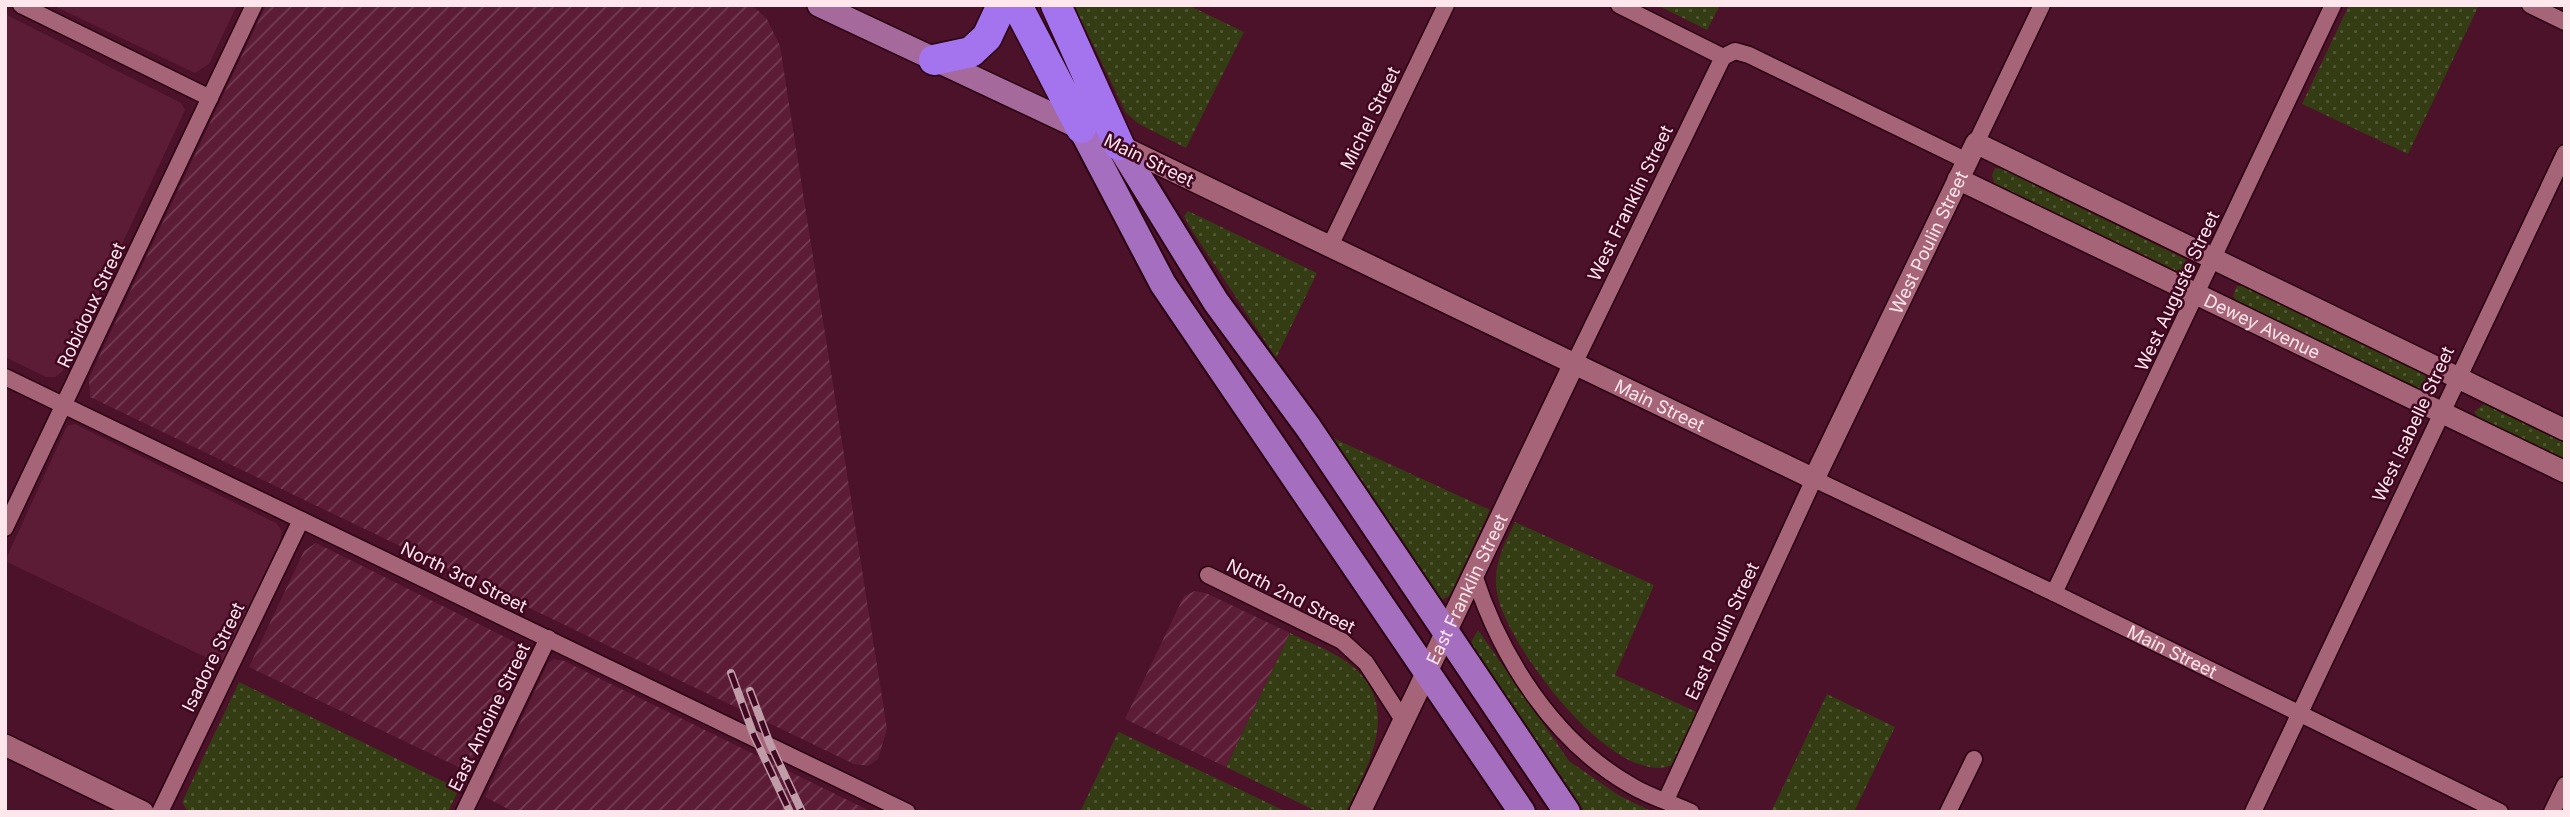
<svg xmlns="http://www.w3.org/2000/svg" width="2570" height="817" font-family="Inter,sans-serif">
<defs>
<pattern id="industrial-furrows" width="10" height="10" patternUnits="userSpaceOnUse" patternTransform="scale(1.75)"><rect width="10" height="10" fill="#5c1c36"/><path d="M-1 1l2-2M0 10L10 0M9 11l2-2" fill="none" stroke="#743d53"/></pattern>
<pattern id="grass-dots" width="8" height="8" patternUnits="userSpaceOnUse" patternTransform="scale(1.75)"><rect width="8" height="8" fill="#333c12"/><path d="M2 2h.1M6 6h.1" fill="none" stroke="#525835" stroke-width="1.8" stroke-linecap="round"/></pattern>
</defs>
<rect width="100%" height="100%" fill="#4c1229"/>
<path fill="#5c1c36" d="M52 5H237L209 64 195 73Z
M5 14 181 103 185 110 62 372 55 377H46L5 357Z
M75 424 276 523 282 531 280 544 222 665 5 561 67 426Z"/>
<path fill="url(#industrial-furrows)" d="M266 5H752L767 19 780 46 887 729 878 759 868 766 854 764 90 397 89 378Z
M316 543 523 646V653L467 771 249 667 304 551Z
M1195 591 1206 593 1290 633 1226 767 1125 719 1184 596Z
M554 659 564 661 872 812H514L485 797 548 663Z"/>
<path fill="url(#grass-dots)" d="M1074 5H1188L1244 32 1186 148 1139 124 1126 113Z
M1657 5H1720L1707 30Z
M2349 5H2479L2408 154 2302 104Z
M1995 168 2002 169 2185 259 2187 265 2184 271 2179 272 1994 183 1992 175Z
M1188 211 1317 273 1276 358 1191 229 1184 216Z
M2237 286H2244L2425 375 2428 382 2425 388 2418 389 2238 302 2233 296Z
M2484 404 2565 443V459L2480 419 2474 412Z
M1333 438 1490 510 1450 595 1442 600 1433 593Z
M1515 522 1654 585 1615 675 1697 712 1672 765C1614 790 1505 643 1497 593 1492 566 1504 545 1515 522Z
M1478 630 1569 761 1620 796 1653 812H1585L1470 644Z
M1290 633C1307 642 1328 649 1344 660 1405 701 1370 762 1346 812H1318L1226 767Z
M239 682 459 789 448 812H188L182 802Z
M1827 694 1895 727 1854 812H1771Z
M1118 732H1119L1287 812H1080Z"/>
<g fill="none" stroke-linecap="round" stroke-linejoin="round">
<defs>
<g id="minor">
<path d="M21 5 210 98"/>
<path d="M1619 5 1723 57 1735 51 1749 55 1967 161"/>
<path d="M2530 5 2565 22"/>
<path d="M1976 143 2042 5"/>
<path d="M1329 248 1446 5"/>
<path d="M1573 366 1723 57"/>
<path d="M5 377 907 812"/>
<path d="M5 528 254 5"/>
<path d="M1208 575 1342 641 1366 663 1403 720"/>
<path d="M1474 575C1501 658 1554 742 1632 786 1650 797 1672 803 1691 812"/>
<path d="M2054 593 2333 5"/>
<path id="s1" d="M1666 800 1814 479 2054 593 2500 812"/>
<path d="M160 812 301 520"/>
<path d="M464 812 548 638"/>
<path d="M1948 812 1974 759"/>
<path d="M2253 812 2565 153"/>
<path d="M2552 812 2565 785"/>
</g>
<g id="tertiary">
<path id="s2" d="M1119 145 1814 479 1976 143 2565 430"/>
<path id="s3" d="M1958 179 2565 472"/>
<path d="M5 745 143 812"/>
<path id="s4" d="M1360 812 1573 366"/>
</g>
<path id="secondary" d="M819 5 1085 130"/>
<path id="primary" d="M1081 128 1163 284 1522 812
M1119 145 1216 302 1308 427 1567 812"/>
<path id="motorway" d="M1017 5 1081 128
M1056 5 1119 145
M934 60 971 52 987 37 1002 5"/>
</defs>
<use href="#minor" stroke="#2a0212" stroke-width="19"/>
<use href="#tertiary" stroke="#2a0212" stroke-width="24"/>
<use href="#secondary" stroke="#2a0212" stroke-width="26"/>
<use href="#primary" stroke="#2a0212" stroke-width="30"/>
<use href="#motorway" stroke="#2a0212" stroke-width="33"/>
<use href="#minor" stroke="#a66479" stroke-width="16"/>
<use href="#tertiary" stroke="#a66479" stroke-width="21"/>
<use href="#secondary" stroke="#a5699c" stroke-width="23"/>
<use href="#primary" stroke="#a56ebf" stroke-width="26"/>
<use href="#motorway" stroke="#a474ee" stroke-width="30"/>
<defs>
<path id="rail" d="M731 673 754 736 790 812
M750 691 770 744 802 812"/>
</defs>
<use href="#rail" stroke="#c09ca9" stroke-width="8"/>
<use href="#rail" stroke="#400720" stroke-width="5" stroke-dasharray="16" stroke-linecap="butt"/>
</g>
<g text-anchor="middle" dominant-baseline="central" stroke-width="5" stroke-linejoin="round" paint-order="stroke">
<g font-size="18" fill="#fee6ed" stroke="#400720">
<text transform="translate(1370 118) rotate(-64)">Michel Street</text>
<text transform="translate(1149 160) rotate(26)">Main Street</text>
<text transform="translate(1630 203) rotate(-64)">West Franklin Street</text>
<text stroke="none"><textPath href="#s2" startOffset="1034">West Poulin Street</textPath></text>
<text transform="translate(2177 291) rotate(-65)">West Auguste Street</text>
<text transform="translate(91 305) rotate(-65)">Robidoux Street</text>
<text stroke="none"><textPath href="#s3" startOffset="338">Dewey Avenue</textPath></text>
<text stroke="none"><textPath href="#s2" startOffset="600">Main Street</textPath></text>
<text transform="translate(2413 424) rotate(-65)">West Isabelle Street</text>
<text transform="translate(464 577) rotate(26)">North 3rd Street</text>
<text stroke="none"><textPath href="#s4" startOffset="247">East Franklin Street</textPath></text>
<text transform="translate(1291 596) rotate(27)">North 2nd Street</text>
<text transform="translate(1722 631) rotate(-65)">East Poulin Street</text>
<text stroke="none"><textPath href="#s1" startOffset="751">Main Street</textPath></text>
<text transform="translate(213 657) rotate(-64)">Isadore Street</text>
<text transform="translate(489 717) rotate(-64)">East Antoine Street</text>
</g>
</g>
<rect width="2570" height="817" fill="none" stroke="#fee6ed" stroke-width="14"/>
</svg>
